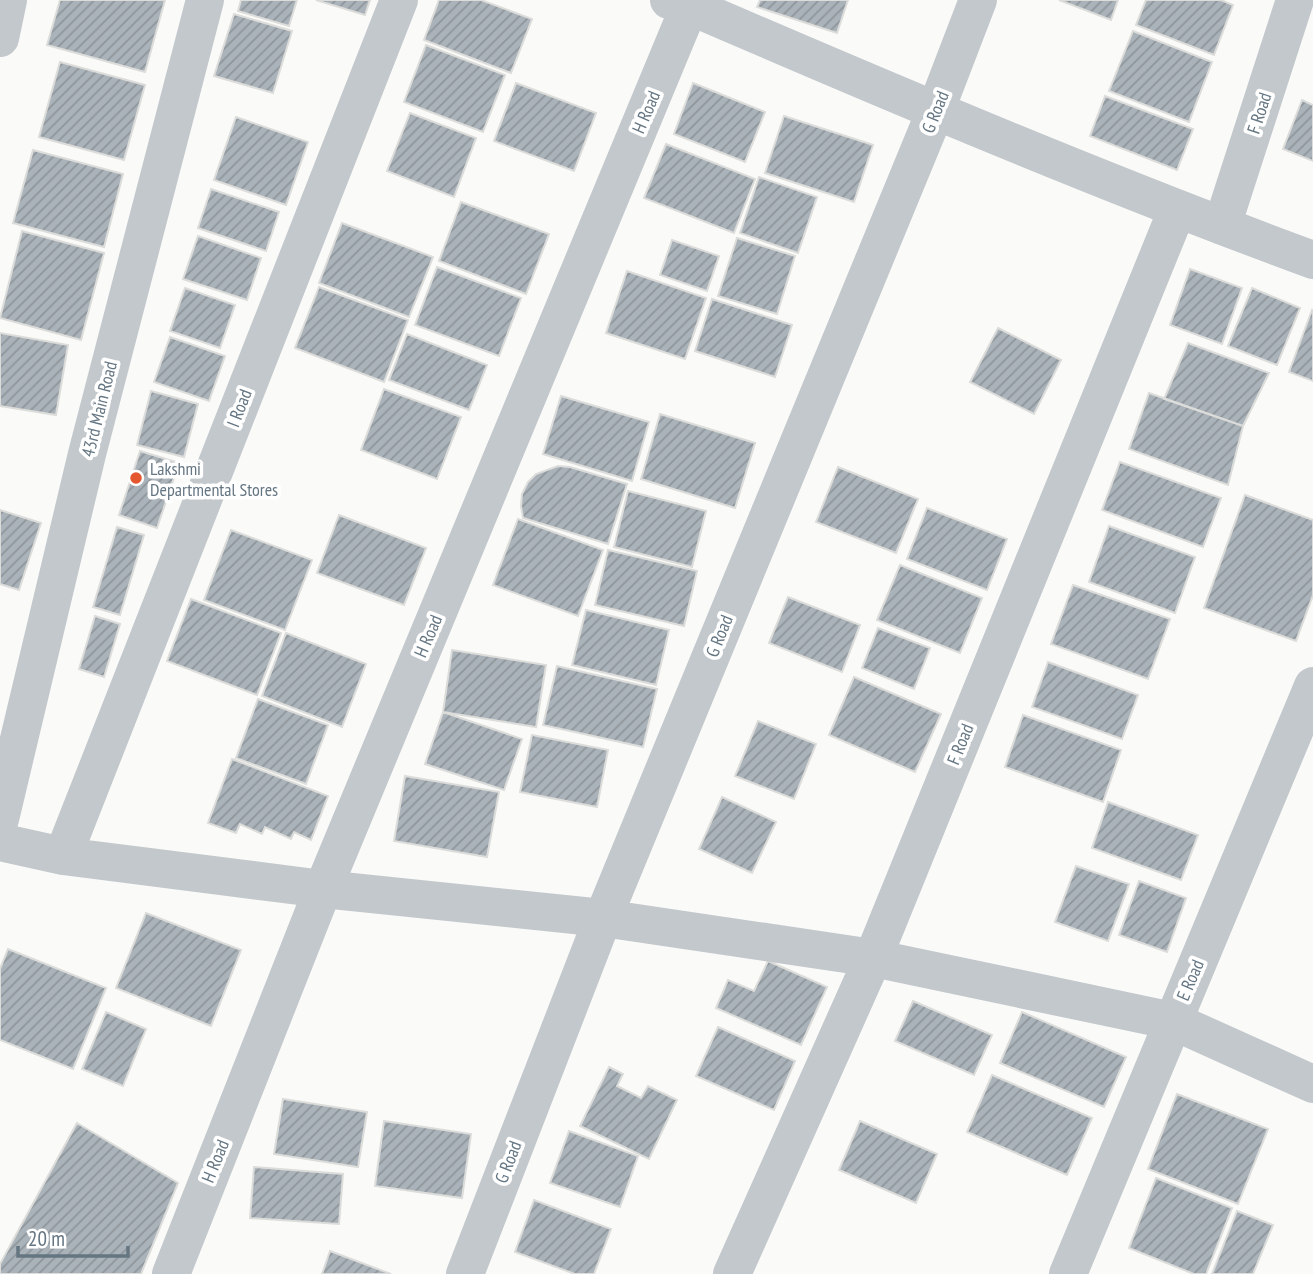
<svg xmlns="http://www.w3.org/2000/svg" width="1313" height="1274" font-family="'PT Sans Narrow',sans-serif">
<defs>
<pattern id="building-hatch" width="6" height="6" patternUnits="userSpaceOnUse" patternTransform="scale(1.75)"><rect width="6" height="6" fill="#aab3b9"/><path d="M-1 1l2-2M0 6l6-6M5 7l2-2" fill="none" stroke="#8e969c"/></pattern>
</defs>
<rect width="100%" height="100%" fill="#fafaf8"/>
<path fill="url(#building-hatch)" stroke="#dcdcda" stroke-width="2" d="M60 0H165L145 72 47 45Z
M241 0H297L289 26 238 11Z
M316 0H370L365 15Z
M439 0H481L532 19 511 73 424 40Z
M760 0H848L837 33 757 7Z
M1059 0H1118L1111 20Z
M1146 0H1221L1233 5 1214 55 1136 25Z
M234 14 292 31 273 93 214 76Z
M1133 31 1212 62 1189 122 1109 91Z
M426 45 505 75 483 132 404 102Z
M60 62 145 85 124 160 39 137Z
M516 83 596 113 574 171 494 141Z
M693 83 765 112 745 162 674 134Z
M1105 96 1193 129 1177 170 1090 136Z
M1302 100 1313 105V161L1283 149Z
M410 113 476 138 454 197 387 171Z
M784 116 873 145 854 202 765 173Z
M236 117 308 142 286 205 214 180Z
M666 144 755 179 734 233 644 198Z
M33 150 123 174 104 247 13 223Z
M759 177 817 197 798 253 740 233Z
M211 189 279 212 266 251 198 228Z
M461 202 549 234 526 294 439 261Z
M342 223 433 257 409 317 319 283Z
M22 231 104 253 81 340 0 318Z
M198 236 261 258 247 300 183 279Z
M737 238 795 256 777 314 718 296Z
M672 240 719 256 707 291 660 275Z
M437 267 521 298 499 356 415 325Z
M1190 269 1242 288 1222 344 1170 325Z
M627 271 706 298 685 359 606 333Z
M319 287 408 320 384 382 295 348Z
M185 288 235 305 220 348 170 331Z
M1252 288 1300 308 1277 365 1228 346Z
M712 299 792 325 775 377 695 351Z
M1312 310 1313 311V381L1289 372Z
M998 328 1061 360 1034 414 970 382Z
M0 333 68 345 56 415 0 406Z
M407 334 487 365 469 410 389 380Z
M170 337 225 356 209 401 154 382Z
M1188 343 1269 373 1243 426 1164 399Z
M384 389 461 417 437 479 361 450Z
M151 391 198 404 184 457 137 445Z
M1149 393 1243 426 1228 485 1129 449Z
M561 396 649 422 632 481 543 454Z
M660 414 755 443 735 508 641 479Z
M140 451 179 463 157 528 119 515Z
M1120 462 1221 498 1203 547 1102 510Z
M558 466 570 467 627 484 608 544 523 518 521 506 522 494 528 482 536 474Z
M838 467 918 499 896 553 816 522Z
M628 491 706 511 692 567 614 547Z
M1245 495 1313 520V595L1296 641 1204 608Z
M927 508 1007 539 987 590 907 559Z
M0 510 41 523 19 590 0 584Z
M339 515 426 548 404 605 317 573Z
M518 519 603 550 578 616 493 585Z
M1109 526 1195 557 1175 613 1089 582Z
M117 527 144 535 120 615 93 607Z
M231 530 312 560 285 630 204 600Z
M608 550 697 571 684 626 595 605Z
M900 565 982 598 960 653 877 620Z
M1073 585 1170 619 1148 679 1051 644Z
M788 597 860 625 842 672 769 643Z
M191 599 281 633 257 695 167 661Z
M586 610 669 630 656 685 572 665Z
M95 616 120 624 104 677 79 669Z
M878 628 930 648 914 689 862 668Z
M286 633 366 664 342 727 262 696Z
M452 650 546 665 536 727 443 712Z
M1048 662 1138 695 1122 739 1032 707Z
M557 666 657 689 643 747 543 725Z
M854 677 941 714 915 772 829 735Z
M258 699 328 725 306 784 236 758Z
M443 712 522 739 504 790 425 764Z
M1023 715 1121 750 1103 802 1005 767Z
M758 721 816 744 794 799 735 776Z
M532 735 608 750 597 807 520 792Z
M232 759 328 796 311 840 294 832 291 839 265 827 262 834 240 824 236 833 208 823Z
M405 776 499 792 487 857 394 841Z
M722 797 776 822 752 873 699 849Z
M1108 802 1198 835 1181 880 1092 848Z
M1076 866 1129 884 1108 941 1055 922Z
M1139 881 1186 898 1167 952 1119 935Z
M146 913 241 950 211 1026 116 988Z
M8 949 106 988 73 1069 0 1040V969Z
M768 961 827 987 801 1045 716 1008 728 980 754 991Z
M913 1001 992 1035 974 1075 895 1041Z
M106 1012 146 1029 123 1086 82 1069Z
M1022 1012 1126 1057 1104 1107 1000 1063Z
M718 1027 795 1061 774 1110 696 1076Z
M609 1067 623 1074 617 1086 641 1098 648 1086 677 1100 649 1159 580 1126Z
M992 1075 1092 1118 1067 1175 967 1132Z
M1177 1094 1268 1129 1238 1204 1148 1169Z
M283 1099 367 1112 358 1167 274 1154Z
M384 1121 471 1134 462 1198 375 1186Z
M860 1121 937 1154 916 1203 839 1170Z
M77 1123 178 1183 141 1274H0V1264Z
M569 1131 638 1156 620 1207 550 1183Z
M254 1167 343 1174 339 1224 250 1218Z
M1156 1178 1232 1208 1206 1274H1194L1129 1248Z
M534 1200 611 1229 594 1274H575L515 1252Z
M1237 1211 1273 1225 1253 1274H1212Z
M330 1251 391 1274H322Z"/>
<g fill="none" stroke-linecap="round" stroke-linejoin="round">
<path stroke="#c3c8cc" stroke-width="38" d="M669 0 690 6C896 95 1102 182 1313 260
M0 38 8 0
M1222 226 1295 0
M0 819 87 454 205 0
M0 842 63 856 323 889 603 918 873 958 1173 1021 1313 1084
M63 856 399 0
M171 1274 323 889 692 0
M465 1274 603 918 935 112 978 0
M732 1274 873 958 1177 210
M1068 1274 1313 686"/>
</g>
<circle fill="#e4572e" stroke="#fff" stroke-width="2.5" cx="136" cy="478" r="7"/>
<g text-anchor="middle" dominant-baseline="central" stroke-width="7" stroke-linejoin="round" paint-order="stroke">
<g font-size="18" fill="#657683" stroke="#fff">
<text transform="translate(646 112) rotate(-67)">H Road</text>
<text transform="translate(935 112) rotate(-68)">G Road</text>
<text transform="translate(1259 113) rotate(-72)">F Road</text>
<text transform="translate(239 408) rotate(-69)">I Road</text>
<text transform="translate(99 409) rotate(-76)">43rd Main Road</text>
<text transform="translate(428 636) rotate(-67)">H Road</text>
<text transform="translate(719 636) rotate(-68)">G Road</text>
<text transform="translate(960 744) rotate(-68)">F Road</text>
<text transform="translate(1190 980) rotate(-67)">E Road</text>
<text transform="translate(215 1161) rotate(-68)">H Road</text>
<text transform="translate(508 1162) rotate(-69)">G Road</text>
</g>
<g font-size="18" fill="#657683" stroke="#fff" text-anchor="start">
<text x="150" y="468">Lakshmi<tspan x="150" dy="21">Departmental Stores</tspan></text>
</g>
</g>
<path d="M18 1246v10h110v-10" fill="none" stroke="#657683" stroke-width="3.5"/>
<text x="28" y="1246" font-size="21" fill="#657683" stroke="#ffffff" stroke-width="5" paint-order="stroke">20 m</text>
</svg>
